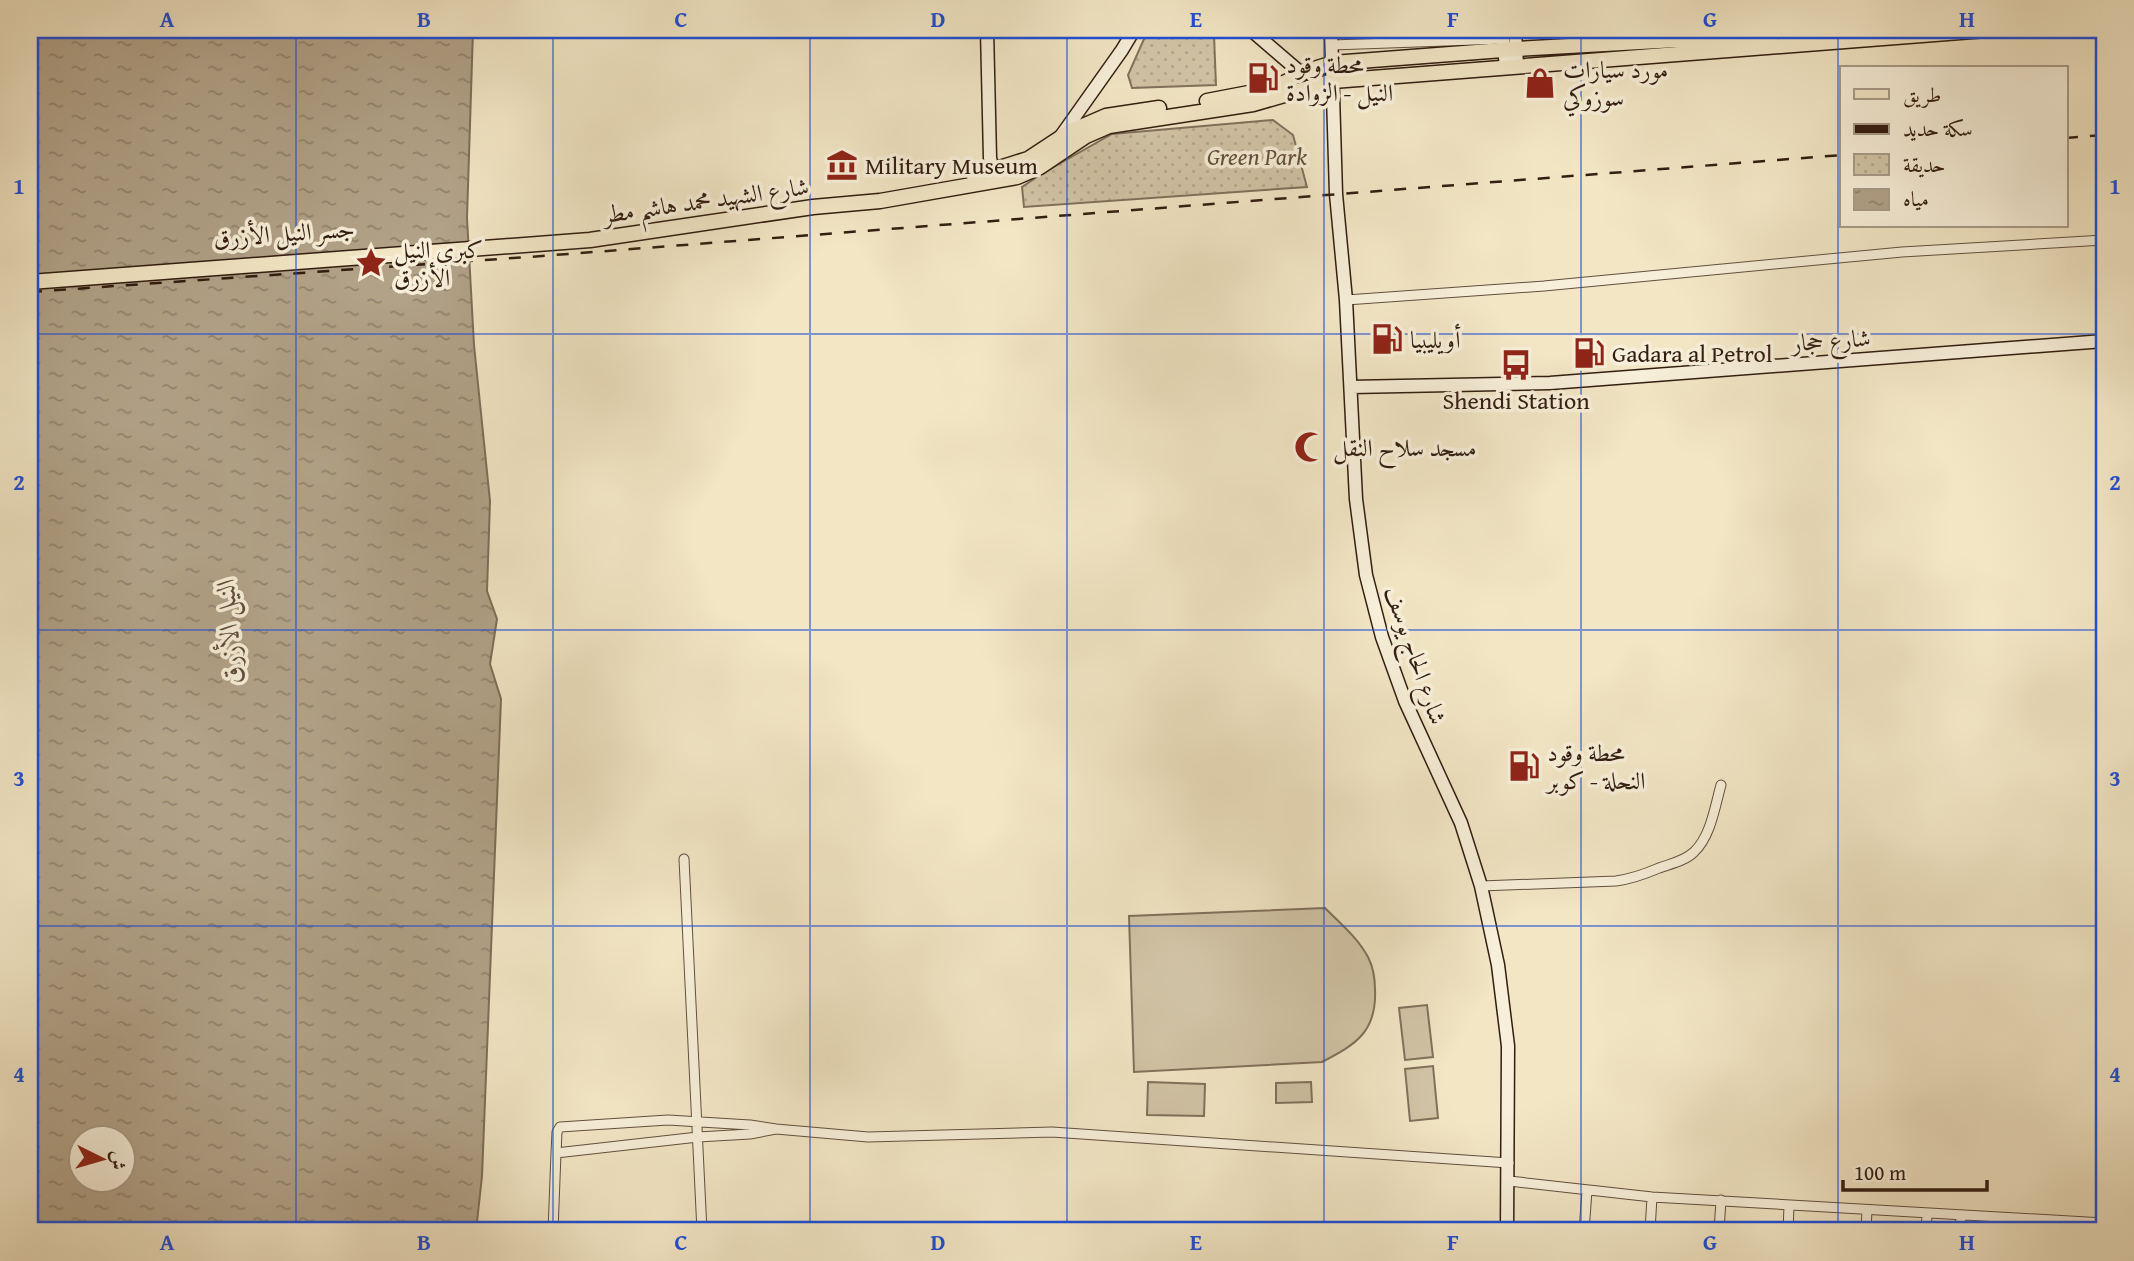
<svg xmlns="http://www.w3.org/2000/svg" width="2134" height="1261" font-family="'Gentium Book Plus',Amiri,serif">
<defs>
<pattern id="park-dots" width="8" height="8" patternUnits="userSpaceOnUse" patternTransform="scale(1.75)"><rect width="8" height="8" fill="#d1c4a6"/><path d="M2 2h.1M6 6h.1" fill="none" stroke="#b4a88e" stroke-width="1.8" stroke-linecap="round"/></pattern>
<pattern id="water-ripples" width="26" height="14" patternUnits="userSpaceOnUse" patternTransform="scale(1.75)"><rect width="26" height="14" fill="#b1a288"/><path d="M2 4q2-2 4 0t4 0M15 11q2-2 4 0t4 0" fill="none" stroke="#91836e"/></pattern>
</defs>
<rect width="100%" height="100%" fill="#f2e6c5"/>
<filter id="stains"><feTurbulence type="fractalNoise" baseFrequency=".00286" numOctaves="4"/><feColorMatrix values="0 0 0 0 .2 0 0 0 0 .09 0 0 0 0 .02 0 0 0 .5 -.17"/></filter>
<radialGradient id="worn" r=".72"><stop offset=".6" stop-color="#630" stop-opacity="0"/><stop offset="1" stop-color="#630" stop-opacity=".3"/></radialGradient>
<path fill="#d1c4a6" stroke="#82705c" stroke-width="2" d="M1325 908C1340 923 1358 938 1368 957 1373 967 1375 978 1375 989 1377 1031 1357 1044 1322 1062L1134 1072 1129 916Z
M1427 1005 1433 1057 1405 1060 1399 1008Z
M1433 1066 1438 1118 1410 1121 1405 1069Z
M1148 1082 1205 1084 1204 1116 1147 1115Z
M1311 1082 1312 1102 1276 1103V1083Z"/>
<path fill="url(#park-dots)" stroke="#82705c" stroke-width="2" d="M1148 30H1209L1214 35 1216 85 1132 88 1128 75Z
M1273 120 1293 135 1307 187 1024 207 1022 187 1043 173 1112 134Z"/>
<path fill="url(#water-ripples)" stroke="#7e6d58" stroke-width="2" fill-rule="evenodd" d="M30 30H473L467 218 474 345 490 501 487 591 497 619 490 664 501 699 482 1176 476 1231H34L30 1069ZM80 1138H122V1180H80Z"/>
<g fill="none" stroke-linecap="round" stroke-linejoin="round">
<defs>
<path id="street" d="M1332 45 1503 39
M1346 300 1544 286 1902 252 2104 240
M684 859 702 1231
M1481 886 1616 881C1631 879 1645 874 1659 868 1670 864 1685 861 1694 852 1711 836 1715 806 1721 785
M668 1120 750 1125 776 1129 750 1134 698 1137 556 1153 557 1132 560 1127Z
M776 1129 868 1137 1052 1132 1509 1163
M1509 1181 1652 1197 2104 1223
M553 1231 556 1153
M1584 1231 1587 1191
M1650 1231 1652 1197
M1719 1231 1721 1200
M1788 1231 1789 1206
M1866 1231 1867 1210
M1926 1231 1927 1214
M1960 1231 1961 1216"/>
<path id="secondary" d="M987 30 990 158 993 171
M1251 30 1301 73
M1331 30 1336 194 1346 300 1356 499 1366 575 1382 637 1405 701 1461 823 1481 886 1498 965 1508 1046 1507 1231
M1502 30 1506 67
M1515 30 1517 66
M1061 136 1122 50 1134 30
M1351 387 1550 383 2104 341"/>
<path id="primary" d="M1207 101 1270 89 1288 81 1301 73 1333 63 1516 49 1712 38 1817 30
M974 176 1028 159 1069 132 1106 116 1159 108
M30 282 590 240 813 207 880 201 1017 177 1040 167 1086 136 1109 126 1253 104 1333 81 1986 30"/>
</defs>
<use href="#street" stroke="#624f3e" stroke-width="11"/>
<use href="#secondary" stroke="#321d11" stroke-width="15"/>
<use href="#primary" stroke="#321d11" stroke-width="17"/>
<use href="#street" stroke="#f7efd9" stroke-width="9"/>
<use href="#secondary" stroke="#f7efd9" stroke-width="12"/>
<use href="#primary" stroke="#f2e6c5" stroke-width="14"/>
<path stroke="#321d11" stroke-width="2.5" stroke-dasharray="12 12" stroke-linecap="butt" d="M2066 138 2104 135
M30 292 542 256 1842 155"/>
</g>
<path fill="none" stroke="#1d4ed8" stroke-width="2" stroke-opacity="0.55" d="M296 30V1231M553 30V1231M810 30V1231M1067 30V1231M1324 30V1231M1581 30V1231M1838 30V1231M30 334H2104M30 630H2104M30 926H2104"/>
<defs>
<symbol id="fuel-bare" viewBox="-9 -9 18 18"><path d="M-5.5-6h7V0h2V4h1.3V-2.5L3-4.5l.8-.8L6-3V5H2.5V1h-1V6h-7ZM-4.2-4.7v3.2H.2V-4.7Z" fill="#8f2418" stroke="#f7efd9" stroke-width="2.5" paint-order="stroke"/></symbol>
<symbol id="shop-bare" viewBox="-9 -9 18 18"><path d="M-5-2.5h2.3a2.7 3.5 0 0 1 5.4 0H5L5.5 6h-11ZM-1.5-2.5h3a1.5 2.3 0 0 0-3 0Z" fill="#8f2418" stroke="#f7efd9" stroke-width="2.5" paint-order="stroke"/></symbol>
<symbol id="museum-bare" viewBox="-9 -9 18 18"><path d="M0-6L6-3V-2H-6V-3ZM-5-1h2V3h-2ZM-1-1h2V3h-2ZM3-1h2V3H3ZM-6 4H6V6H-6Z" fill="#8f2418" stroke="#f7efd9" stroke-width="2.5" paint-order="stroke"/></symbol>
<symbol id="sight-bare" viewBox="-9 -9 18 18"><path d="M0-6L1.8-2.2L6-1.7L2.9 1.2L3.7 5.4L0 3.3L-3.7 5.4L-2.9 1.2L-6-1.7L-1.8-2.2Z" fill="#8f2418" stroke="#f7efd9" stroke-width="2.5" paint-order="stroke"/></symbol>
<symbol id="bus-bare" viewBox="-9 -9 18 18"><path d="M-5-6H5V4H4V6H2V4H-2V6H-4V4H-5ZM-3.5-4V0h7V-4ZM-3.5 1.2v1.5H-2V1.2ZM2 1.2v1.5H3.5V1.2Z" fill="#8f2418" stroke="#f7efd9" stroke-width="2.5" paint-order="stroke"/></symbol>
<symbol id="mosque-bare" viewBox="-9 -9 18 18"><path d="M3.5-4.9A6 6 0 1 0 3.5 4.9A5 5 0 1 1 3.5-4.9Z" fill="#8f2418" stroke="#f7efd9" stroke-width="2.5" paint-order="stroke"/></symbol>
</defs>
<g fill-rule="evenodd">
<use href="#fuel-bare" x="1241" y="56" width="44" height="44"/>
<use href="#shop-bare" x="1518" y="61" width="44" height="44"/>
<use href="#museum-bare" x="820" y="143" width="44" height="44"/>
<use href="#sight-bare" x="349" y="241" width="44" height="44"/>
<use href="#fuel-bare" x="1365" y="317" width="44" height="44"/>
<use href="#fuel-bare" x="1567" y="331" width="44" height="44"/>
<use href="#bus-bare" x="1494" y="343" width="44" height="44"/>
<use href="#mosque-bare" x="1288" y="425" width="44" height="44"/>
<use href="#fuel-bare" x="1502" y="744" width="44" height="44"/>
</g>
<g text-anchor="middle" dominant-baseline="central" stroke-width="7" stroke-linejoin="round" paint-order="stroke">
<g font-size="24" fill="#321d11" stroke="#f7efd9" text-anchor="start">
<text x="1286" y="64">محطة وقود<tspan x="1286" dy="28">النيل - الزوادة</tspan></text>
<text x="1563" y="69">مورد سيارات<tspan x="1563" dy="28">سوزوكي</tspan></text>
<text x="865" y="165">Military Museum</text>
<text x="394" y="249">كبري النيل<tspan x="394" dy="28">الأزرق</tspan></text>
<text x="1410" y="339">أويليبيا</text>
<text x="1612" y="353">Gadara al Petrol</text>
<text x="1516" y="400" text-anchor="middle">Shendi Station</text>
<text x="1333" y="447">مسجد سلاح النقل</text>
<text x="1547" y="752">محطة وقود<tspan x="1547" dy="28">النحلة - كوبر</tspan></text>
</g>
<g font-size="24" font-style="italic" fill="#624f3e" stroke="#f7efd9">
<text x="1257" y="156">Green Park</text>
</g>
<g font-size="24" fill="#321d11" stroke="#f7efd9">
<text transform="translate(706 200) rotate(-8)">شارع الشهيد محمد هاشم مطر</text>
<text transform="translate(284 233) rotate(-4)">جسر النيل الأزرق</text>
<text transform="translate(1831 340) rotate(-4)">شارع حجار</text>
<text transform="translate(1416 655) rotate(71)">شارع الحاج يوسف</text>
</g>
<g font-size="26" font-style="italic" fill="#5e4c3b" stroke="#f7efd9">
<text transform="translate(228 631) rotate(-94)">النيل الأزرق</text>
</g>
</g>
<rect width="2134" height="1261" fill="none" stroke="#f2e6c5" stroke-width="77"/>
<rect x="1840" y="66" width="228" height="161" fill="#f7efd9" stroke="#a89b89" stroke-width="2"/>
<rect x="1854" y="89" width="35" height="10" fill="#f2e6c5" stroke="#a89b89" stroke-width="2"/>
<text x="1903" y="102" font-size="21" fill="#321d11">طريق</text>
<rect x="1854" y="124" width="35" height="10" fill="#321d11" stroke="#a89b89" stroke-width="2"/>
<text x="1903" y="136" font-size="21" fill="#321d11">سكة حديد</text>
<rect x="1854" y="154" width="35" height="21" fill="url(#park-dots)" stroke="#a89b89" stroke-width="2"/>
<text x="1903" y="172" font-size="21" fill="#321d11">حديقة</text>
<rect x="1854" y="189" width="35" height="21" fill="url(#water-ripples)" stroke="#a89b89" stroke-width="2"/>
<text x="1903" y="206" font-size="21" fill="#321d11">مياه</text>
<g transform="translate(102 1159) rotate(95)"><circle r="33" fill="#f7efd9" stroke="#a89b89" stroke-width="2"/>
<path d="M0-5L12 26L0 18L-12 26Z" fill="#8f2418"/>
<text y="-10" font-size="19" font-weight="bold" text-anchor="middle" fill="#321d11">ش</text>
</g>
<path d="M1843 1180v10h144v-10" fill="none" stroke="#321d11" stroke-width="3.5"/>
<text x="1854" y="1180" font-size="21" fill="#321d11" stroke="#f7efd9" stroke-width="5" paint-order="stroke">100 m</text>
<rect x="38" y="38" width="2058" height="1184" fill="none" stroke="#1d4ed8" stroke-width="2.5"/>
<g font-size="23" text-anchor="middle" font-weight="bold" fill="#1d4ed8">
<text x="167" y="27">A</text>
<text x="424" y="27">B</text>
<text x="681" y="27">C</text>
<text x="938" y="27">D</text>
<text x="1196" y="27">E</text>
<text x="1453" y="27">F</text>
<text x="1710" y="27">G</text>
<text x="1967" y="27">H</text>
<text x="19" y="194">1</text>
<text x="2115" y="194">1</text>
<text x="19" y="490">2</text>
<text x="2115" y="490">2</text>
<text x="19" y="786">3</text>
<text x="2115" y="786">3</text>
<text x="19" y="1082">4</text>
<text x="2115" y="1082">4</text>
<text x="167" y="1250">A</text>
<text x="424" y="1250">B</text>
<text x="681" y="1250">C</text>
<text x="938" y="1250">D</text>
<text x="1196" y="1250">E</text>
<text x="1453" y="1250">F</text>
<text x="1710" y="1250">G</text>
<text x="1967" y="1250">H</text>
</g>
<rect width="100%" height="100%" filter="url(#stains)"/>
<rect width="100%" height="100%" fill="url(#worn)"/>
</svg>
